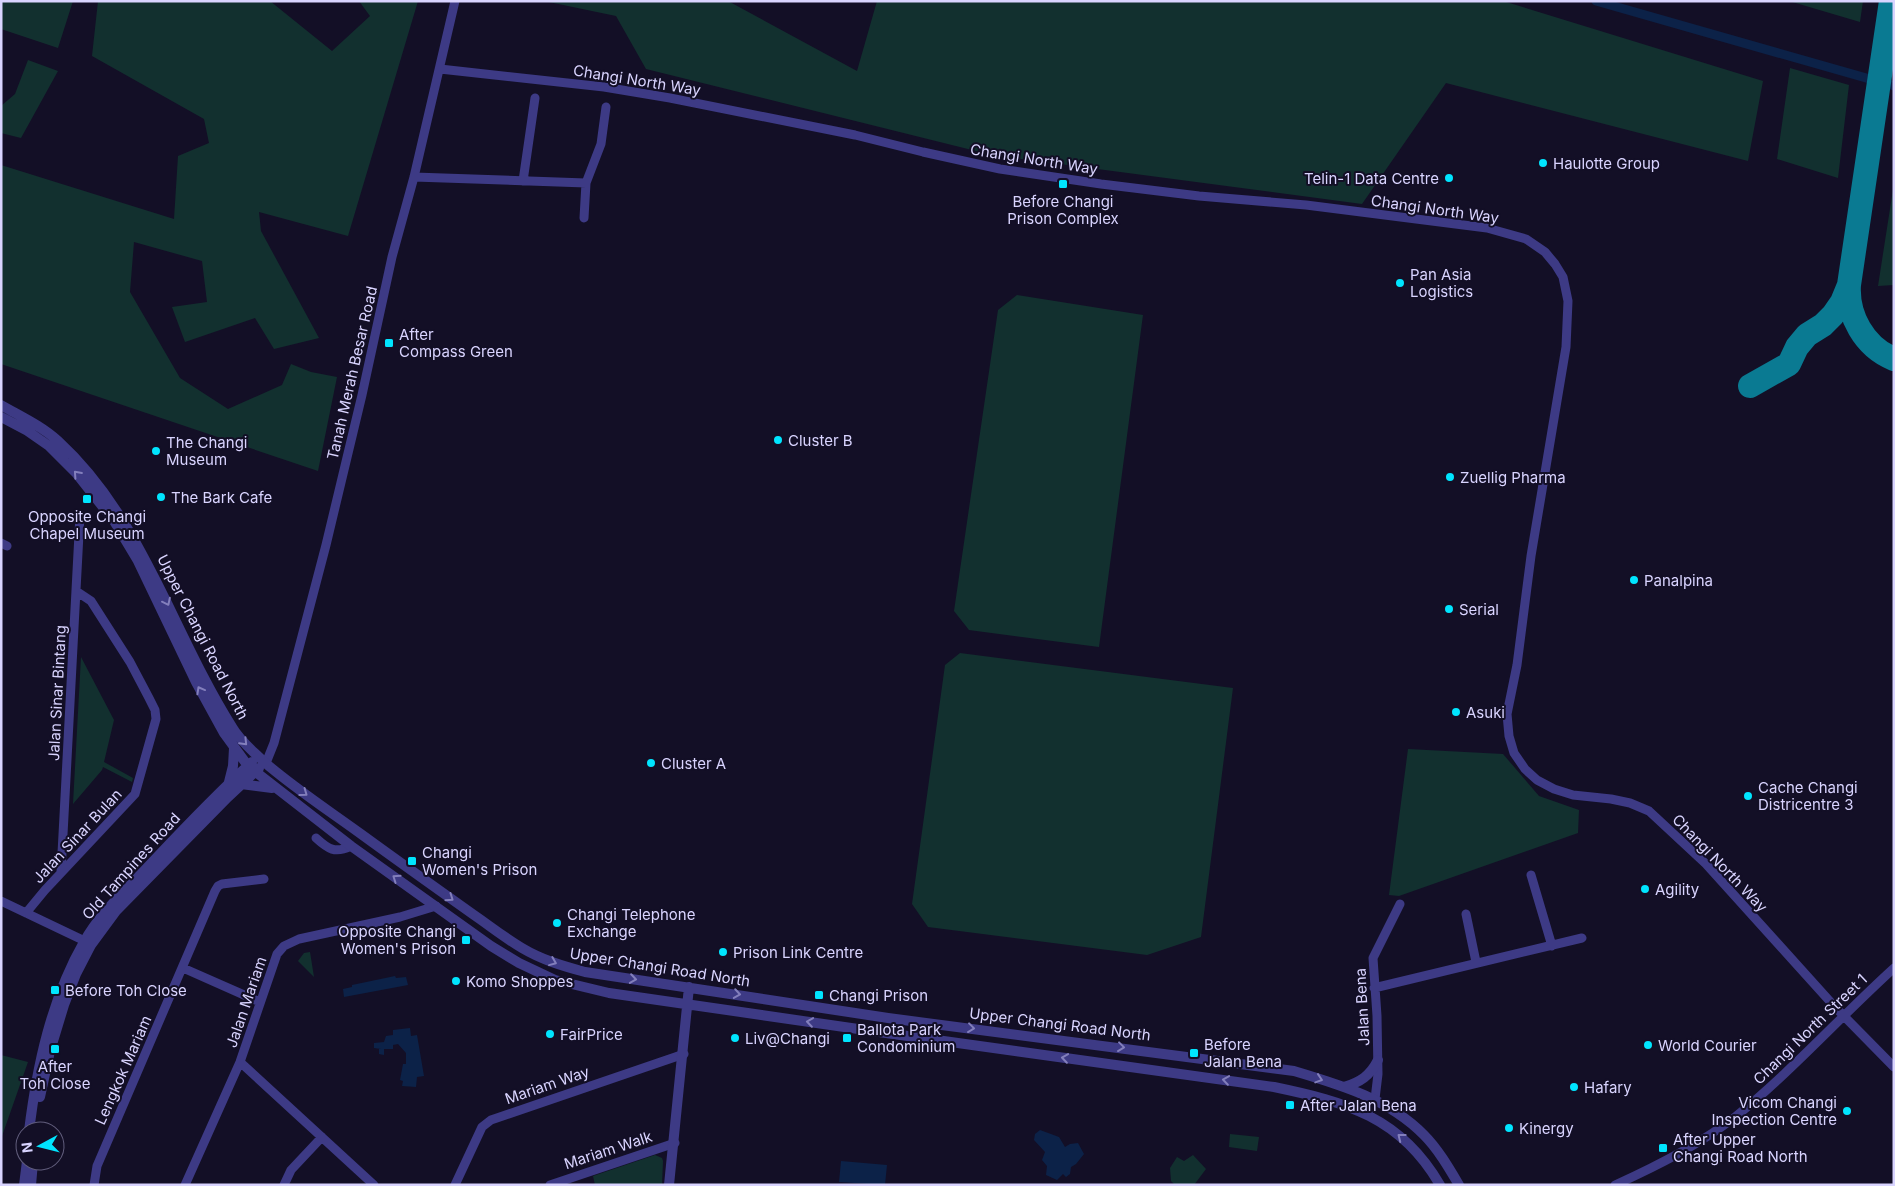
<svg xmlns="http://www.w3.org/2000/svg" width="1895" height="1186" font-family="Inter,sans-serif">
<rect width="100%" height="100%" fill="#130f26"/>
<path fill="#12302f" d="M1 1H73L58 48 1 29Z
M98 1H270L332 51 370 16 359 1H418L348 236 259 212 261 231 319 338 274 349 255 318 185 342 172 307 207 302 202 261 134 242 130 292 180 378 228 409 282 385 291 364 311 372 337 377 318 471 1 364V165L174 219 178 156 209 143 204 119 92 56Z
M544 1H728L857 71 877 1H1503L1763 81 1748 161 1446 83 1362 204 992 155 646 69 616 16Z
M1789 1H1863L1860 22Z
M28 60 58 71 21 138 1 133V106L15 94Z
M1790 68 1849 85 1838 178 1777 159Z
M1894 183V285L1878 286Z
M1017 295 1143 315 1099 647 969 630 954 611 998 310Z
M960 653 1233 688 1201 937 1147 955 928 927 912 904 945 665Z
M81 657 114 720 104 762 133 778 132 782 103 767 102 770 73 804Z
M1408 749 1503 754 1539 796 1579 810 1578 833 1399 896 1389 895Z
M310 952 314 977 298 961 304 953Z
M1 1055 28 1062 1 1139Z
M1230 1134 1259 1137 1257 1151 1229 1147Z
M655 1155 662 1158 663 1161 662 1185H595L593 1176Z
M1193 1155 1206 1169 1194 1185H1175L1171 1181 1170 1168 1177 1157 1184 1161Z"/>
<path fill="#0c2248" d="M395 976 396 978 406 977 408 985 344 997 343 989 352 987V985Z
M410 1028 411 1036 417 1035 424 1076 417 1077 416 1087 402 1086 403 1081 400 1080 403 1064H406V1053L398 1044 393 1045V1049H382H384V1055L379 1054V1049H381L374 1048V1043L384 1042 386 1036 393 1035V1030Z
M1040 1130 1059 1137 1065 1147 1070 1144 1078 1143 1084 1154 1076 1164 1071 1167 1070 1174 1066 1177 1063 1174 1057 1180 1046 1175 1047 1166 1042 1160 1045 1152 1034 1140 1035 1134Z
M841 1161 887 1165 885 1185 839 1182Z"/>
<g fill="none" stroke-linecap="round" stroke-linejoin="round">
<path stroke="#0c2248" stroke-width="9" d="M1596 1 1894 86"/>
<path stroke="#0a7a92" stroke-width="24" d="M1849 285C1847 315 1864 347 1894 359
M1750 386 1789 364 1797 347 1807 335 1823 325 1833 315 1842 302 1849 285 1891 1"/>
<path stroke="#3d3a85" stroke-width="9" d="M440 69 604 87 670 98 855 135 923 152 1000 169 1101 184 1199 196 1306 205 1487 228 1526 239 1545 252 1555 264 1563 277 1568 301 1566 347 1531 556 1517 665 1507 714 1509 736 1514 753 1525 769 1537 780 1554 789 1573 795 1611 799 1630 803 1649 811 1706 864 1835 1007 1894 1067
M414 177 586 183
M523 181 535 98
M584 218 586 183 601 144 606 107
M1 543 7 546
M266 763 274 743 326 545 362 395 392 257 414 177 455 1
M316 838C328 849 335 854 351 846
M61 872 80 515
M1531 875 1552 946
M1 901 89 943
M26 913 45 890 135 794 156 719 155 710 149 698 130 662 91 601 76 591
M1466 914 1476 962
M183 968 260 1002
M1374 988 1582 938
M240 1062 374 1185
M1367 1114 1375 1099 1378 1074 1377 1016 1373 958 1400 904
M94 1185 97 1166 215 891 218 886 222 884 264 879
M185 1185 240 1062 277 954 284 946 299 939 400 917 436 906
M284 1185 291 1170 322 1137
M455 1185 482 1127 491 1120 684 1054
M550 1185 675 1143
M1615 1185C1657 1166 1699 1145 1735 1117 1791 1072 1840 1017 1894 968"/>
<path stroke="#3d3a85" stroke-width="10" d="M1 405C20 416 42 426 58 441 143 519 172 632 232 727 240 741 252 750 263 761 294 788 328 810 361 834 398 861 436 888 474 915 490 926 505 938 522 948 542 960 563 966 585 972L888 1018 1294 1071C1341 1085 1389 1099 1424 1135 1438 1149 1449 1168 1459 1185
M1 417 26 430 49 446 76 473 114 521 138 561 196 682 224 733 248 766 351 846 491 946 519 963 555 980 609 993 886 1033 1274 1087C1346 1102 1401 1117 1440 1185
M241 784 272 788
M228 786 233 766 234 748
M1344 1087C1360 1082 1370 1076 1378 1060
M40 1097 50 1051 64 1005 76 974 91 945 116 911 228 797 259 768
M29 1131C37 1066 51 1000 84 942 98 916 122 894 142 873 178 835 214 796 252 762
M24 1185 27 1161
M31 1185 33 1162
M669 1185 689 987"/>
</g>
<defs><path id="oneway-chevron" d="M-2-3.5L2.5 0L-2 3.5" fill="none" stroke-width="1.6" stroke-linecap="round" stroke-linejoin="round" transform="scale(1.25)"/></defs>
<g stroke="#837fbc">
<use href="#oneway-chevron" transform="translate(77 474) rotate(-132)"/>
<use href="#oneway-chevron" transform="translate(167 602) rotate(64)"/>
<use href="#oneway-chevron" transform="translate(200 690) rotate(-119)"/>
<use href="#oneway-chevron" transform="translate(244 742) rotate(46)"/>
<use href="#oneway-chevron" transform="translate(304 793) rotate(36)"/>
<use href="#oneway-chevron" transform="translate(396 878) rotate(-145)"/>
<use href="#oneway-chevron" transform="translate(450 898) rotate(35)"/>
<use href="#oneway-chevron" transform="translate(553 962) rotate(22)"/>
<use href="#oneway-chevron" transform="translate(633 979) rotate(8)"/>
<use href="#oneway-chevron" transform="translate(737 994) rotate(9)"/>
<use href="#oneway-chevron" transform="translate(810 1022) rotate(-172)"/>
<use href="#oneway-chevron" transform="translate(971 1028) rotate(7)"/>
<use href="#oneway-chevron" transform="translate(1121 1047) rotate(7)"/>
<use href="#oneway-chevron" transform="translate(1065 1058) rotate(-172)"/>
<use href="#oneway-chevron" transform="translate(1319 1079) rotate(18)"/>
<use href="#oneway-chevron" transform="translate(1226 1080) rotate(-172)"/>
<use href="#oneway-chevron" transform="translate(1401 1137) rotate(-142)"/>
</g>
<g fill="#00e5ff" stroke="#130f26" stroke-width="2">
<circle cx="1543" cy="163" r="5"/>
<circle cx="1449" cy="178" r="5"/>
<rect x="1058" y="179" width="10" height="10" rx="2.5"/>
<circle cx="1400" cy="283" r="5"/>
<rect x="384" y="338" width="10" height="10" rx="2.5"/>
<circle cx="778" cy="440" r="5"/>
<circle cx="156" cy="451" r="5"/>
<circle cx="1450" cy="477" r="5"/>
<circle cx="161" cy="497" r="5"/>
<rect x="82" y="494" width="10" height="10" rx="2.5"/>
<circle cx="1634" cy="580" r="5"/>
<circle cx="1449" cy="609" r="5"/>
<circle cx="1456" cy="712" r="5"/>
<circle cx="651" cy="763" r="5"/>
<circle cx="1748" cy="796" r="5"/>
<rect x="407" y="856" width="10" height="10" rx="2.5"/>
<circle cx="1645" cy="889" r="5"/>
<circle cx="557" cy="923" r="5"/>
<rect x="461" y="935" width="10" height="10" rx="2.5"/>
<circle cx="723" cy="952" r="5"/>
<circle cx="456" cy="981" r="5"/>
<rect x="50" y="985" width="10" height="10" rx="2.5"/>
<rect x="814" y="990" width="10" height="10" rx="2.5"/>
<circle cx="550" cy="1034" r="5"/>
<circle cx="735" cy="1038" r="5"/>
<rect x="842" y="1033" width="10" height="10" rx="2.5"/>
<circle cx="1648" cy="1045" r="5"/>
<rect x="50" y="1044" width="10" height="10" rx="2.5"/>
<rect x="1189" y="1048" width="10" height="10" rx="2.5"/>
<circle cx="1574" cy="1087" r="5"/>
<rect x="1285" y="1100" width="10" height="10" rx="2.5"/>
<circle cx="1847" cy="1111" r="5"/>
<circle cx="1509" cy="1128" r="5"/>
<rect x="1658" y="1143" width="10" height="10" rx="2.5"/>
</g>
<g text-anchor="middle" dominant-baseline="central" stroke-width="4" stroke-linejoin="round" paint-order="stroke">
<g font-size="15" fill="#d9d4ff" stroke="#130f26">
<text transform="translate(637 80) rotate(9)">Changi North Way</text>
<text transform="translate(1034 159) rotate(9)">Changi North Way</text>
<text transform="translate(1435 209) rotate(8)">Changi North Way</text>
<text transform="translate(352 373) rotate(-77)">Tanah Merah Besar Road</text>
<text transform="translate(203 637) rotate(63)">Upper Changi Road North</text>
<text transform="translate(57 693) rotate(-87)">Jalan Sinar Bintang</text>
<text transform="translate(77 836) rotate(-47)">Jalan Sinar Bulan</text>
<text transform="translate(1720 863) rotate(46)">Changi North Way</text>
<text transform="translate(131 866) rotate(-48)">Old Tampines Road</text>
<text transform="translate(660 967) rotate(9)">Upper Changi Road North</text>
<text transform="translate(246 1002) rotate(-71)">Jalan Mariam</text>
<text transform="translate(1362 1007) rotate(-93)">Jalan Bena</text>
<text transform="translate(1060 1024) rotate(7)">Upper Changi Road North</text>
<text transform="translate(1810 1029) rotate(-44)">Changi North Street 1</text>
<text transform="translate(123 1070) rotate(-66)">Lengkok Mariam</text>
<text transform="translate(547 1085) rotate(-19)">Mariam Way</text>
<text transform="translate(608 1150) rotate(-18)">Mariam Walk</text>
</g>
<g font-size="15" fill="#d9d4ff" stroke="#130f26" text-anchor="start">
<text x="1553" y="163">Haulotte Group</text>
<text x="1439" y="178" text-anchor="end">Telin-1 Data Centre</text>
<text x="1063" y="201" text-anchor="middle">Before Changi<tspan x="1063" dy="17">Prison Complex</tspan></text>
<text x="1410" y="274">Pan Asia<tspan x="1410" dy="17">Logistics</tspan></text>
<text x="399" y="334">After<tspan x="399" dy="17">Compass Green</tspan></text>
<text x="788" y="440">Cluster B</text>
<text x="166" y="442">The Changi<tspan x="166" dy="17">Museum</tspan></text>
<text x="1460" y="477">Zuellig Pharma</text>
<text x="171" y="497">The Bark Cafe</text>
<text x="87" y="516" text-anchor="middle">Opposite Changi<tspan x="87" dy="17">Chapel Museum</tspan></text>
<text x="1644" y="580">Panalpina</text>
<text x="1459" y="609">Serial</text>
<text x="1466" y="712">Asuki</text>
<text x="661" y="763">Cluster A</text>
<text x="1758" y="787">Cache Changi<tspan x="1758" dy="17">Districentre 3</tspan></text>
<text x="422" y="852">Changi<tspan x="422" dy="17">Women's Prison</tspan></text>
<text x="1655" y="889">Agility</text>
<text x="567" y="914">Changi Telephone<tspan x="567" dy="17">Exchange</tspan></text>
<text x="456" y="931" text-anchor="end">Opposite Changi<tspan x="456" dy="17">Women's Prison</tspan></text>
<text x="733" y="952">Prison Link Centre</text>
<text x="466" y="981">Komo Shoppes</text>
<text x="65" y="990">Before Toh Close</text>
<text x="829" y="995">Changi Prison</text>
<text x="857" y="1029">Ballota Park<tspan x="857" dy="17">Condominium</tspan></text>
<text x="560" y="1034">FairPrice</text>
<text x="745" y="1038">Liv@Changi</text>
<text x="1204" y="1044">Before<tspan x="1204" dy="17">Jalan Bena</tspan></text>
<text x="1658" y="1045">World Courier</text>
<text x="55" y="1066" text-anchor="middle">After<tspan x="55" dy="17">Toh Close</tspan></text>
<text x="1584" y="1087">Hafary</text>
<text x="1837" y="1102" text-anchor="end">Vicom Changi<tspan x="1837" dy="17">Inspection Centre</tspan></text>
<text x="1300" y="1105">After Jalan Bena</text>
<text x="1519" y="1128">Kinergy</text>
<text x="1673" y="1139">After Upper<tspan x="1673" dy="17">Changi Road North</tspan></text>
</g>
</g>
<rect width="1895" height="1186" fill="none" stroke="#d9d4ff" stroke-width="5"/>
<g transform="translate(40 1146) rotate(263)"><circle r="24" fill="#130f26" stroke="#625e7d"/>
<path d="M0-4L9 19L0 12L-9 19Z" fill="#00e5ff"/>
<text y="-8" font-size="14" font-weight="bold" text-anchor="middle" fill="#d9d4ff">N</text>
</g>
</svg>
